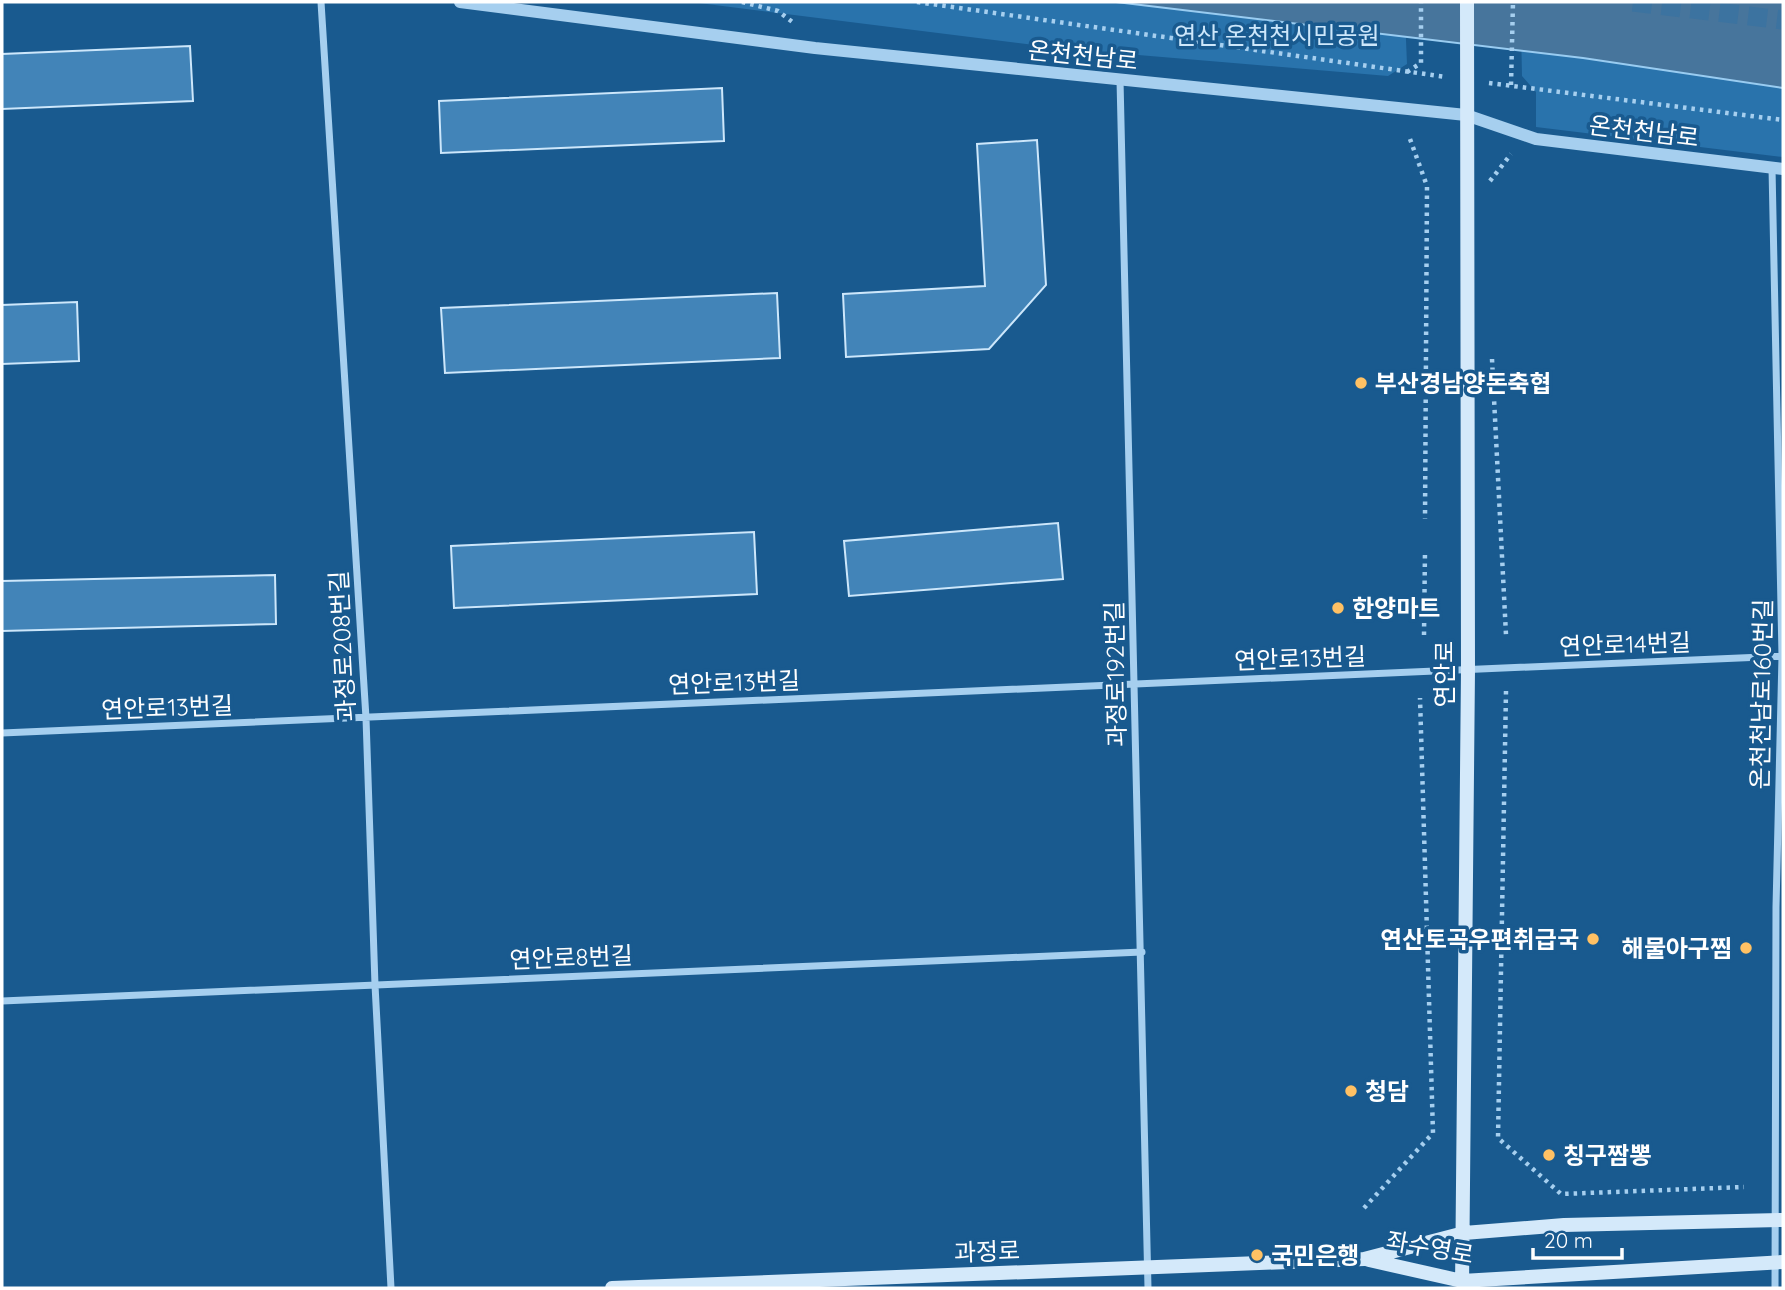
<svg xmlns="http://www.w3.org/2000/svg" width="1785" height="1290" font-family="Quicksand,'Noto Sans KR',sans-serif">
<rect width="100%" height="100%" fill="#195a8f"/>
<path fill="#2973ac" d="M691 2H1272L1405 16 1407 64 1388 76 1067 49Z
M1521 29 1783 59V157L1536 127V92L1522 76Z"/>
<path fill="#47759c" stroke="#99ccf1" stroke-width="2" d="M1116 2H1783V88L1583 58Z"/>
<path fill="#4284b8" stroke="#cde7fb" stroke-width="2" d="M190 46 193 101 2 109V54Z
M722 88 724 141 441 153 439 101Z
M1037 140 1046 285 989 349 846 357 843 294 985 286 977 144Z
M777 293 780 358 445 373 441 308Z
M77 302 79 361 2 364V305Z
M1058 523 1063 579 849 596 844 541Z
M754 532 757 594 454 608 451 546Z
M275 575 276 624 2 631V581Z"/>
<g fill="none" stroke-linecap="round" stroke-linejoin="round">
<path stroke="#3c73a0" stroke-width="19" stroke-dasharray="19 10" stroke-linecap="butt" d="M1633 2 1783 20"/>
<path stroke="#a6cfef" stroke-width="4.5" stroke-dasharray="3.5 5" stroke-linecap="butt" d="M742 2 778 11 795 24
M917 2 1446 77
M1407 72 1421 63V2
M1489 83 1783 120
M1511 85 1513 2
M1410 139 1427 186 1425 519
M1490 181 1511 154
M1492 359 1506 635
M1424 635 1425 551
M1506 691 1498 1138 1561 1194 1744 1187
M1364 1208 1433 1133 1420 698"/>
<path stroke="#a6cfef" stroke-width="7" d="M321 2 366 718 375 985 391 1288
M1120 80 1148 1288
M1772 168 1782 656 1776 907 1775 1288
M2 733 1783 656
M2 1001 1142 952"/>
<path stroke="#a6cfef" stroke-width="12" d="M460 2 815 48 1466 115 1536 139 1783 169"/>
<path stroke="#d4e9fa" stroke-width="14" d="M1369 1260 1462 1281 1783 1262
M612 1288 1364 1259 1464 1233 1564 1225 1783 1220
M1462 1288 1468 670 1467 2"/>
</g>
<g fill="#ffc164" stroke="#195a8f" stroke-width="2.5">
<circle cx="1361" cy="383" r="7"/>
<circle cx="1338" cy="608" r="7"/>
<circle cx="1593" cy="939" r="7"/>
<circle cx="1746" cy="948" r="7"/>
<circle cx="1351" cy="1091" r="7"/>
<circle cx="1549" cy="1155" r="7"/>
<circle cx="1257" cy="1255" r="7"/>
</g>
<g text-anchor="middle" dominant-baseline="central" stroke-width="7" stroke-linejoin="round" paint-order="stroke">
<g font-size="24" fill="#cde7fb" stroke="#195a8f">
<text x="1277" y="35">연산 온천천시민공원</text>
</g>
<g font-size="24" fill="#fff" stroke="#195a8f">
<text transform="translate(1083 55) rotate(6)">온천천남로</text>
<text transform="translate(1644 131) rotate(7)">온천천남로</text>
<text transform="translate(1625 644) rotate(-2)">연안로14번길</text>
<text transform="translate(342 646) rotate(-93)">과정로208번길</text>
<text transform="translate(1300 658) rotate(-2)">연안로13번길</text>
<text transform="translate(1115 674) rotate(-91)">과정로192번길</text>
<text transform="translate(1444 674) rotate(-90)">연안로</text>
<text transform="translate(734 682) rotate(-2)">연안로13번길</text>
<text transform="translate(1761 694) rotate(-89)">온천천남로160번길</text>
<text transform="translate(167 707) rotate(-2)">연안로13번길</text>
<text transform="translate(571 957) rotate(-2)">연안로8번길</text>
<text transform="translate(1430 1247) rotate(10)">좌수영로</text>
<text transform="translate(987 1251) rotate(-2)">과정로</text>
</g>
<g font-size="24" font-weight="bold" fill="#fff" stroke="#195a8f" text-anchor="start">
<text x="1375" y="383">부산경남양돈축협</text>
<text x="1352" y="608">한양마트</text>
<text x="1579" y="939" text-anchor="end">연산토곡우편취급국</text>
<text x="1732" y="948" text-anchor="end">해물아구찜</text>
<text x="1365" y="1091">청담</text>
<text x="1563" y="1155">칭구짬뽕</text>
<text x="1271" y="1255">국민은행</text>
</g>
</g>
<rect width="1785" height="1290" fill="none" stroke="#ffffff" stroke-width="7"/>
<path d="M1533 1248v10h89v-10" fill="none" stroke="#ffffff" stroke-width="3.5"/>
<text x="1544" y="1248" font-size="21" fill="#ffffff" stroke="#195a8f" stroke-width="5" paint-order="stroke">20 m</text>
</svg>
